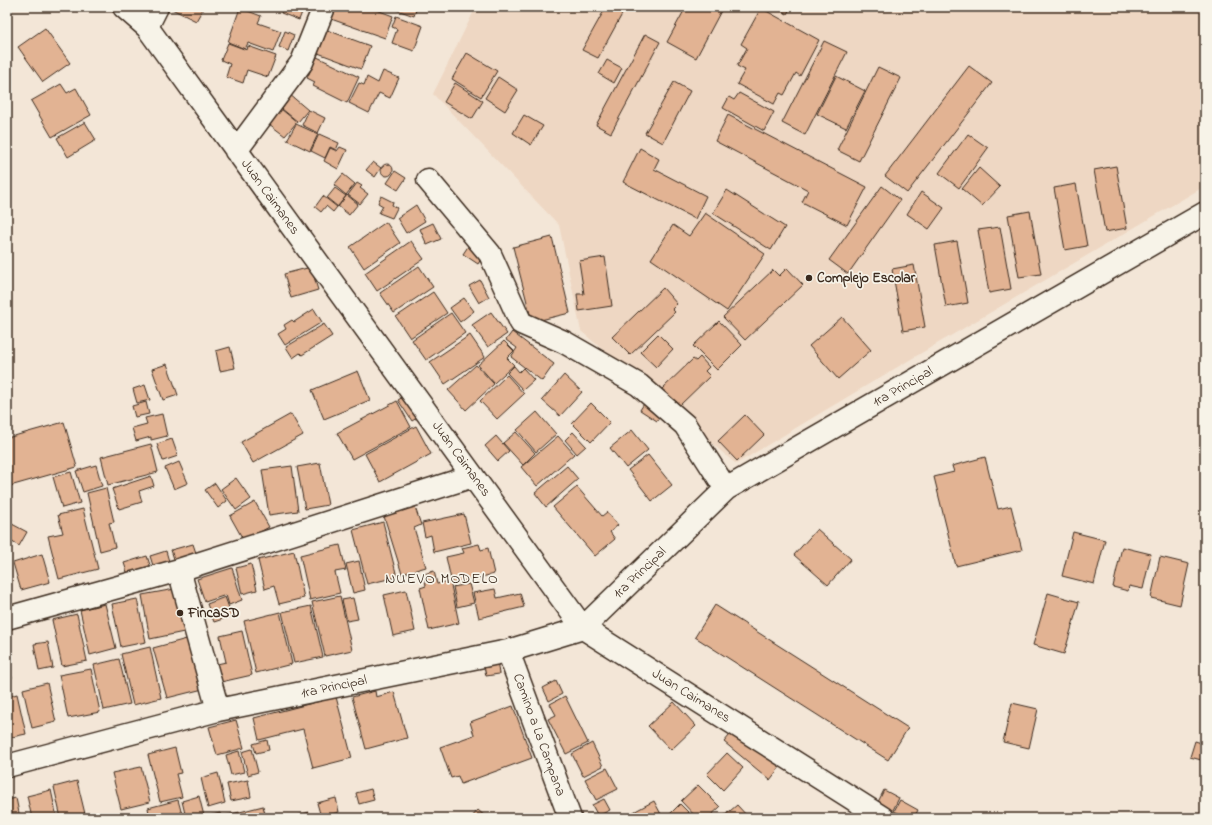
<svg xmlns="http://www.w3.org/2000/svg" width="1212" height="825" font-family="'Indie Flower',sans-serif">
<rect width="100%" height="100%" fill="#f3e6d7"/>
<filter id="ink" filterUnits="userSpaceOnUse"><feTurbulence type="fractalNoise" baseFrequency=".025" numOctaves="2"/><feDisplacementMap in="SourceGraphic" scale="8" xChannelSelector="R" yChannelSelector="G"/><feConvolveMatrix kernelMatrix="1 2 1 2 8 2 1 2 1" color-interpolation-filters="sRGB"/></filter>
<g filter="url(#ink)">
<path fill="#eed7c3" d="M476 7H1205V186L884 375 736 464 581 331 559 225 433 94Z"/>
<path fill="#e2b393" stroke="#3b2a1e" d="M170 7H204L196 21 170 8Z
M283 7H304L299 20 281 13Z
M336 7H369L393 16 385 38 331 19Z
M389 7H417L414 16Z
M606 7H626L598 58 582 50Z
M686 7H723L696 58 667 42Z
M775 7H791L787 14Z
M240 8 261 16 258 23 281 31 273 52 248 43 245 49 228 42Z
M761 8 819 40 800 76 796 73 784 95 780 93 774 104 737 84 745 70 737 66 747 48 741 44Z
M396 16 423 26 414 51 392 43 397 29 392 27Z
M45 28 70 63 43 82 18 47Z
M327 30 370 46 361 69 318 53Z
M285 31 294 35 288 51 279 47Z
M645 34 660 42 611 133 596 125Z
M824 41 847 52 805 135 782 123Z
M228 43 247 50 248 46 276 56 268 77 247 70 243 83 226 77 230 64 221 60Z
M467 53 497 71 481 97 452 79Z
M317 57 359 77 347 103 313 86 315 82 307 78Z
M607 60 622 68 614 83 599 74Z
M969 66 992 83 907 193 885 176Z
M878 67 901 78 859 161 837 150Z
M383 71 399 78 390 98 379 93 369 113 349 103 359 83 364 85 367 77 378 83Z
M836 76 865 91 846 128 817 114Z
M498 77 518 90 505 111 485 98Z
M674 82 690 91 663 143 645 133Z
M455 83 483 101 472 119 444 102Z
M61 84 67 93 76 88 91 115 52 137 31 101Z
M739 93 774 112 764 131 723 108 729 97 734 100Z
M289 94 308 110 298 122 282 109 287 102 285 100Z
M281 109 297 122 285 136 269 124Z
M309 110 325 118 318 133 302 125Z
M524 115 543 126 531 145 513 133Z
M728 115 867 187 847 225 802 202 808 190 715 141Z
M85 122 96 140 68 157 57 138Z
M296 124 318 134 310 151 287 140Z
M319 134 339 143 336 150 330 147 325 158 311 151Z
M968 134 988 148 959 188 939 173Z
M340 147 347 150 338 169 324 161 330 148 337 151Z
M640 148 659 159 654 169 706 196 695 219 623 182Z
M373 162 381 168 375 177 366 170Z
M381 170a6 6 0 1 1 12 0a6 6 0 1 1-12 0Z
M1116 166 1127 228 1105 232 1094 170Z
M979 168 1000 187 982 206 962 189Z
M395 171 406 178 398 190 387 183Z
M343 174 355 184 346 195 334 185Z
M357 183 362 186 360 188 368 194 360 204 348 195Z
M1076 184 1087 246 1065 250 1054 188Z
M882 186 900 200 848 274 829 260Z
M335 188 346 196 338 207 327 198Z
M727 190 785 227 771 250 713 213Z
M921 192 944 208 929 229 907 214Z
M347 195 358 204 349 215 338 206Z
M323 196 337 207 333 212 326 206 321 212 315 207Z
M381 196 393 202 392 205 397 208 392 218 379 213 383 206 378 203Z
M416 205 425 221 406 233 397 218Z
M1030 211 1041 274 1019 277 1008 215Z
M705 213 765 254 727 311 651 259 673 225 689 236Z
M386 222 400 243 364 268 350 247Z
M433 223 441 239 427 245 420 229Z
M1000 227 1011 289 989 293 978 230Z
M552 237 570 313 532 322 513 247Z
M411 241 424 259 377 291 365 273Z
M957 241 968 303 946 307 935 245Z
M469 245 484 254 478 264 463 254Z
M605 257 612 306 579 311 577 294H584L579 261Z
M914 265 925 327 903 331 892 269Z
M419 266 433 287 394 313 380 293Z
M311 267 318 290 291 298 284 274Z
M787 268 803 285 745 340 723 317 773 270 779 276Z
M480 280 489 297 479 303 469 286Z
M663 288 677 304 672 309 675 312 630 355 612 337Z
M433 292 447 313 410 338 396 317Z
M464 298 474 311 460 322 450 308Z
M314 309 322 322 285 345 278 334 286 329 284 325 292 320 294 322Z
M491 312 507 334 488 347 472 325Z
M451 313 465 333 426 360 412 340Z
M842 317 871 350 838 379 809 346Z
M719 321 742 345 717 370 693 346Z
M324 324 332 336 302 355 300 353 293 358 286 347Z
M512 332 554 364 542 381 511 357 517 348 506 340Z
M658 334 673 349 656 367 640 352Z
M470 335 485 357 445 384 430 362Z
M504 341 514 351 507 358 514 365 494 383 478 365Z
M230 347 235 368 220 371 216 351Z
M700 357 709 367 705 371 710 376 678 407 661 390 693 359 696 361Z
M167 364 178 395 163 400 152 369Z
M476 365 494 384 466 410 448 390Z
M514 366 519 372 523 368 534 380 523 390 507 373Z
M358 371 370 400 324 419 312 390Z
M507 375 524 394 497 419 480 401Z
M564 375 582 392 560 416 542 400Z
M145 385 150 400 137 403 133 389Z
M409 393 423 414 412 421 398 400Z
M647 399 664 410 657 421 640 410Z
M397 401 411 427 352 459 337 433Z
M146 402 149 414 135 417 132 406Z
M591 403 610 422 591 442 572 423Z
M537 412 556 434 536 452 517 430Z
M162 414 167 436 151 440V437L136 441 132 428 147 424 145 418Z
M291 414 303 435 253 463 241 442Z
M745 415 764 435 737 461 718 441Z
M64 422 77 467 10 486 7 477V438Z
M416 426 431 454 380 482 365 454Z
M632 430 648 450 626 468 610 448Z
M516 432 535 453 523 465 503 443Z
M573 432 586 446 577 454 565 440Z
M496 436 509 451 498 461 485 446Z
M558 436 574 454 537 486 521 467Z
M172 439 178 456 163 461 157 444Z
M151 444 158 472 108 485 101 457Z
M648 455 672 485 652 501 628 470Z
M985 457 998 509 1011 506 1022 550 956 566 934 477 954 472 952 466Z
M179 462 188 483 174 489 165 468Z
M320 463 328 505 305 509 297 467Z
M96 465 102 486 83 492 76 471Z
M292 466 298 511 269 515 262 470Z
M567 466 578 479 546 507 535 493Z
M71 472 80 503 62 508 53 477Z
M151 476 154 486 139 491 142 502 119 509 112 489Z
M236 478 251 499 236 510 221 489Z
M215 483 227 501 218 508 205 490Z
M577 487 602 516 607 512 618 525 610 532 615 539 595 556 553 507Z
M106 488 114 522 109 523 115 547 100 551 87 493Z
M255 502 269 527 244 541 230 516Z
M414 504 421 525 414 528 426 567 402 574 383 513Z
M83 509 98 569 59 579 48 536 63 533 58 515Z
M464 514 471 543 434 552 431 535 425 537 422 523Z
M383 522 397 577 367 584 353 530Z
M12 524 27 532 19 546 7 539V533Z
M817 529 851 559 828 585 794 555Z
M1073 532 1105 540 1094 584 1062 576Z
M193 544 197 556 175 562 171 550Z
M479 544 481 550 488 548 494 574 452 584 446 557 464 553 462 548Z
M340 545 346 570 335 572 340 593 310 600 300 555Z
M1122 547 1151 554 1143 589 1129 586 1128 591 1113 587Z
M166 551 170 565 154 569 150 556Z
M294 551 304 598 279 604 274 586 265 589 258 560Z
M42 554 50 582 21 590 13 563Z
M147 556 152 571 129 578 124 563Z
M1160 557 1189 564 1180 605 1151 598Z
M359 561 365 590 353 593 346 564Z
M251 564 257 590 242 594 236 568Z
M232 568 242 600 229 605 226 595 205 602 197 579Z
M434 571 437 584 450 581 459 623 429 630 420 588 426 586 424 574Z
M469 584 474 603 457 607 453 587Z
M175 589 184 632 150 639 142 595Z
M495 589 497 598 520 593 524 607 479 618 473 593Z
M406 590 415 631 393 636 384 595Z
M1048 593 1079 602 1064 654 1033 645Z
M340 596 352 650 325 656 312 602Z
M225 597 232 616 214 622 207 604Z
M353 598 358 619 347 621 342 600Z
M137 599 146 642 121 647 112 604Z
M105 604 116 648 90 655 80 610Z
M715 605 908 728 888 760 695 637Z
M311 606 323 657 294 663 282 612Z
M280 612 292 664 256 673 244 621Z
M77 614 87 661 62 666 52 620Z
M242 631 252 675 221 682 217 664 226 662 220 636Z
M194 637 207 688 167 698 153 648Z
M48 642 53 668 39 671 34 644Z
M150 647 161 698 133 705 121 654Z
M7 658 12 678 7 679Z
M119 659 130 704 104 710 94 665Z
M497 660 499 674 486 676 484 666Z
M91 669 100 712 68 718 59 675Z
M556 681 562 694 549 701 543 688Z
M47 683 56 722 32 728 23 689Z
M375 691 376 697 394 692 407 738 366 749 352 697Z
M17 694 26 734 7 738V697Z
M565 696 588 743 566 754 548 719 556 715 550 704Z
M336 697 352 758 313 768 303 729 259 740 254 718Z
M674 702 696 726 671 750 648 726Z
M1012 703 1038 709 1029 748 1003 742Z
M513 706 532 758 461 784 458 776 451 778 440 747 474 735 470 722Z
M236 720 244 748 217 755 209 727Z
M735 729 780 767 770 780 724 742Z
M267 740 269 750 256 753 253 744Z
M1195 741 1205 744V761L1190 757Z
M592 743 603 766 583 776 572 754Z
M175 748 181 773 176 774 182 797 160 802 148 755Z
M252 749 258 772 248 775 242 752Z
M239 751 244 772 231 775 226 755Z
M727 753 743 768 723 790 707 774Z
M141 767 150 802 121 809 112 773Z
M607 768 618 789 596 800 585 779Z
M218 773 225 803 208 808 201 778Z
M248 780 251 797 231 801 227 784Z
M77 781 86 818H61L54 787Z
M698 785 720 807 708 818H697L681 801Z
M371 789 374 800 359 804 356 793Z
M51 790 57 818H32L27 796Z
M884 790 899 798 892 812 877 804Z
M199 796 204 816 195 818H186L182 801Z
M16 798 20 818H7V800Z
M336 798 339 812 321 817 317 803Z
M604 799 610 810 598 816 592 805Z
M178 800 183 818H150L148 808Z
M900 800 918 810 914 818H908L894 811Z
M654 801 663 818H630L628 815Z
M680 804 694 818H666Z
M737 805 749 818H724L723 817Z
M263 806 266 818H224V816Z
M478 810 487 818H471Z
M309 812 311 818H290Z
M220 813 221 818H201Z"/>
<g fill="none" stroke-linecap="round" stroke-linejoin="round">
<defs>
<path id="minor" d="M124 7 147 27 583 628 883 818
M147 27 157 7
M236 151 302 62 324 7
M428 180 490 254 521 323 564 342 639 385 685 425 726 489
M179 570 218 710
M7 618 179 570 473 476
M508 651 570 818
M7 766 218 710 508 651 583 628 726 489 1205 213"/>
</defs>
<use href="#minor" stroke="#3b2a1e" stroke-width="25"/>
<use href="#minor" stroke="#f7f3e8" stroke-width="22"/>
</g>
</g>
<g fill="#3b2a1e" stroke="#f7f3e8" stroke-width="1.5">
<circle cx="809" cy="278" r="4"/>
<circle cx="180" cy="613" r="4"/>
</g>
<g text-anchor="middle" dominant-baseline="central" stroke-width="3.5" stroke-linejoin="round" paint-order="stroke">
<g font-size="14" fill="#3b2a1e" stroke="#f7f3e8">
<text transform="translate(270 197) rotate(54)">Juan Caimanes</text>
<text transform="translate(903 387) rotate(-30)">1ra Principal</text>
<text transform="translate(461 459) rotate(54)">Juan Caimanes</text>
<text transform="translate(640 573) rotate(-44)">1ra Principal</text>
<text transform="translate(334 687) rotate(-12)">1ra Principal</text>
<text transform="translate(691 696) rotate(32)">Juan Caimanes</text>
<text transform="translate(539 735) rotate(70)">Camino a La Campana</text>
</g>
<g font-size="14" font-weight="bold" fill="#3b2a1e" stroke="#f7f3e8" text-anchor="start">
<text x="817" y="278">Complejo Escolar</text>
<text x="188" y="613">FincaSD</text>
</g>
<g font-size="15" letter-spacing="1" fill="#3b2a1e" stroke="#f7f3e8">
<text x="442" y="579">NUEVO MODELO</text>
</g>
</g>
<rect width="1212" height="825" fill="none" stroke="#f7f3e8" stroke-width="24"/>
<rect x="12" y="12" width="1188" height="801" fill="none" stroke="#3b2a1e" stroke-width="1.5" filter="url(#ink)"/>
</svg>
